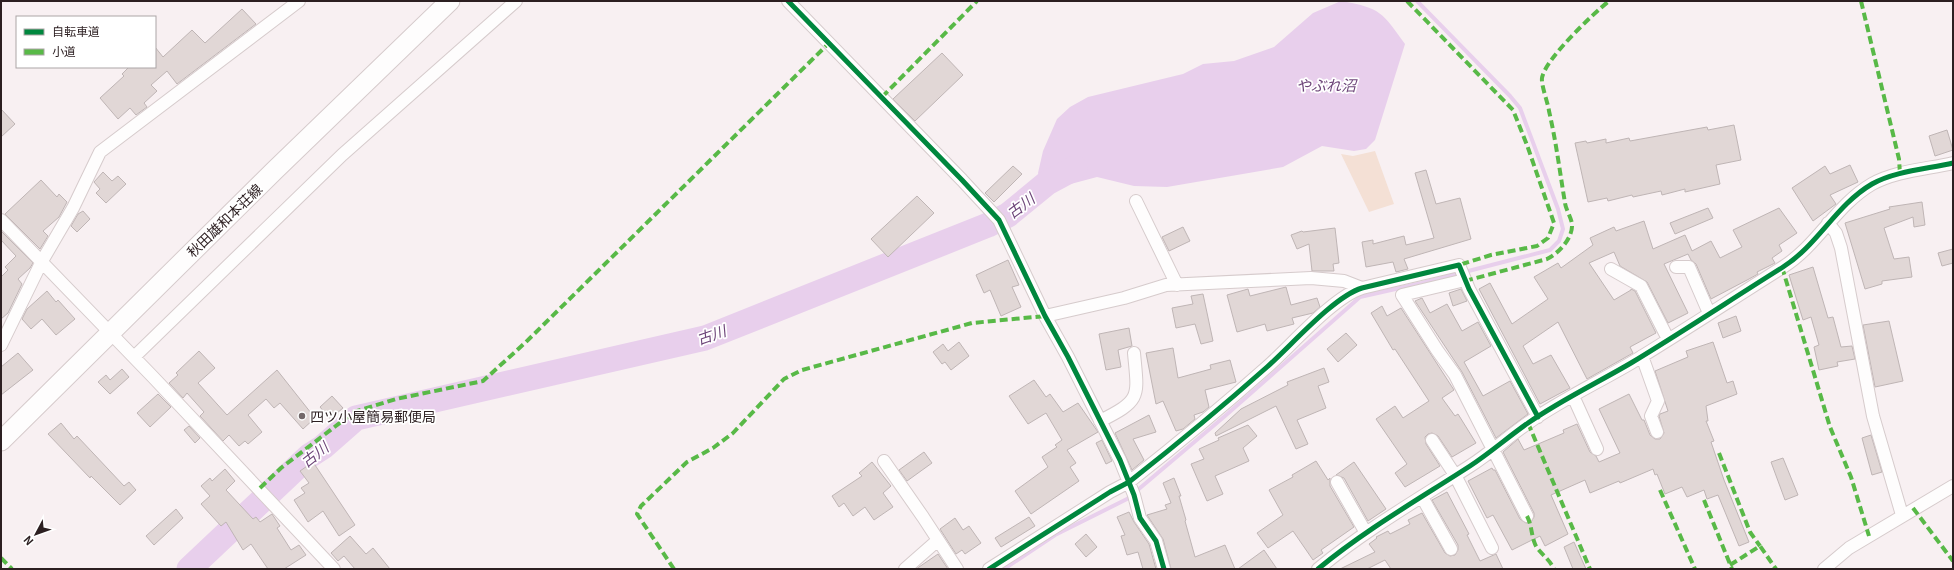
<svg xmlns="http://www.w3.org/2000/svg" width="1954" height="570" font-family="Georgia,'Noto Sans JP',serif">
<rect width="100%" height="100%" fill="#f8f0f2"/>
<path fill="#f4e0d5" d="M1375 151 1394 204 1369 212 1341 154 1353 156Z"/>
<path fill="#e8cfec" d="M1341 1C1381 8 1382 12 1405 44L1375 140 1366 149 1354 151 1322 146 1283 167 1167 187 1134 186 1097 177 1067 185H1053L1041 183 1038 173 1043 151 1057 119 1070 107 1088 97 1183 74 1203 64 1234 61 1274 47 1313 13Z"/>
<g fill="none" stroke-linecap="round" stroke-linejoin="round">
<path stroke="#e8cfec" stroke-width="4" d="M1004 569 1055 535 1127 499 1225 416 1360 297 1422 283 1550 250 1559 241 1563 229 1558 209 1520 108 1510 96 1417 1"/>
<path stroke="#e8cfec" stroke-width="25" d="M189 569 309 456 323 447 356 418 705 338 988 225 1008 215 1047 183 1075 168"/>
</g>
<path fill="#e1d7d6" stroke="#bfb5b5" d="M242 9 256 24 177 84 167 71 151 85 157 91 144 103 147 107 136 115 130 108 118 119 100 98 124 76 122 74 129 67H155V47L163 57 192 30 205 43Z
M942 53 963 75 915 121 893 99Z
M1 109 15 124 1 137Z
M1734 125 1741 160 1716 165 1720 184 1685 192V189L1662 195 1661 191 1633 197 1632 195 1608 201 1607 198 1588 202 1575 143 1586 141 1587 143 1606 139V143L1629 138 1630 141 1707 127 1708 130Z
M1947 130 1953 150 1935 156 1929 136Z
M1850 165 1858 182 1830 195 1836 204 1813 221 1792 188 1825 166 1830 174Z
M1013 166 1022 174 994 202 985 193Z
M1426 170 1436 204 1460 198 1471 239 1404 259 1408 269 1396 272 1393 262 1366 267 1362 242 1373 240V244L1404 236 1406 245 1434 238 1415 173Z
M103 172 112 181 118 176 126 184 106 203 96 193 100 189 94 182Z
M41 180 57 197 59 194 67 202 59 217 43 231 48 236 40 249 5 214Z
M917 196 934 213 888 257 871 239Z
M1922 202 1925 225 1914 227 1913 217 1884 228 1894 259 1909 257 1912 277 1882 281V284L1865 289 1845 223 1890 209 1889 207Z
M1708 208 1713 218 1675 234 1670 223Z
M1779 208 1797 233 1779 245 1782 251 1772 258 1775 263 1757 272 1758 274 1749 279 1711 299 1696 264 1691 260 1688 254 1664 264 1688 313 1668 323 1647 282 1620 266 1614 252 1589 263 1614 300 1631 290V289L1635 291 1656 333 1630 347 1633 353 1587 379 1558 322 1523 346 1533 364 1551 355 1570 388 1540 404 1479 289 1490 283 1512 324 1548 299 1534 277 1558 263 1561 268 1593 245 1590 238 1614 227 1616 231 1644 221 1653 249 1685 235 1692 251 1711 241 1720 258 1742 247 1733 230Z
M83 211 90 219 77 232 71 226 78 214Z
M1183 227 1190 241 1169 251 1162 237Z
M1335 228 1339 263 1333 264 1334 271H1312L1309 244 1297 249 1291 235 1302 231 1303 232Z
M1 231 33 263 30 268 18 279 22 284 8 313 1 319V277L8 270 5 267 16 256 1 240Z
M1953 249V263L1942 266 1938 253Z
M1008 260 1019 285 1012 287 1021 307 1001 316 990 290 984 293 976 275Z
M1813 267 1828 318 1833 317 1841 347 1852 346 1855 359 1837 362 1838 366 1819 370 1814 347 1819 345 1811 317 1803 320 1789 275Z
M1286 287 1291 305 1317 298 1320 307 1313 313 1292 318 1294 324 1267 331 1265 324 1237 332 1227 295 1248 289 1250 296Z
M1461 289 1467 301 1453 306 1449 293Z
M47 291 56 302 58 300 75 319 56 335 42 319 31 329 22 319 27 309Z
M1203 294 1213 341 1201 344 1195 324 1176 328 1172 308 1193 304 1191 296Z
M1422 298 1430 313 1447 304 1462 331 1478 322 1491 346 1464 362 1483 396 1510 381 1528 414 1496 438 1462 372 1415 301Z
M1382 306 1387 316 1401 308 1454 390 1442 398 1455 416 1458 414 1476 443 1452 457 1438 436 1432 433 1428 434 1425 437 1426 444 1440 466 1405 487 1395 473 1407 464 1376 419 1395 406 1403 418 1429 401 1395 349 1393 350 1371 313Z
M1736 316 1741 331 1723 338 1718 323Z
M1889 321 1903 381 1875 387 1863 325Z
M1129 328 1132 346 1118 350 1121 367 1106 370 1099 334Z
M1346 333 1357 345 1338 362 1327 349Z
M959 342 969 356 951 370 945 362 942 364 933 352 943 344 948 351Z
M1713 342 1727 383 1733 381 1737 394 1706 406 1708 421H1706L1714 441 1711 442 1724 480 1749 542 1739 546 1718 495 1707 499 1704 490 1687 497 1682 487 1665 494 1657 474 1655 475 1653 469 1620 483 1619 481 1590 493 1585 480 1551 495 1568 534 1545 546 1540 536 1512 550 1493 515 1487 518 1468 481 1492 468 1493 470H1495L1520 519 1526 523 1531 522 1534 517V513L1503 452 1518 439 1524 450 1564 433 1563 430 1577 424 1590 452 1596 456 1599 462 1620 453 1599 409 1629 394 1642 420H1644L1650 435 1655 439H1660L1664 433 1659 416 1660 414 1668 411 1655 371 1688 357 1686 351Z
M1173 348 1178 378 1211 369 1210 365 1230 360 1236 382 1205 390 1209 407 1203 412 1194 415 1195 419 1183 429 1176 431 1163 401 1156 404 1146 353Z
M199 351 215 368 198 383 227 415 277 370 315 418 303 429 280 403 274 408 266 399 248 415 262 432 248 444 245 441 239 446 229 435 223 441 200 416 204 412 187 393 183 398 169 383 178 375 176 373Z
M18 353 33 370 1 395V367Z
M1324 368 1329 382 1318 386 1326 408 1297 420 1308 444 1296 449 1276 406 1216 436 1215 433 1241 409 1288 385 1287 382Z
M122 369 129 377 110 394 98 382 106 375 110 380Z
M1034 380 1046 397 1050 394 1063 412 1078 403 1098 432 1067 450 1076 463 1070 467 1079 481 1031 514 1015 491 1048 467 1042 457 1057 447 1055 445 1062 440 1046 413 1028 424 1009 396Z
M158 394 171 407 150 427 137 413Z
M332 396 343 408 330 419 320 407Z
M1149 415 1156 432 1133 439 1144 460 1132 470 1115 433Z
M61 423 74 439 77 436 124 486 129 482 136 490 120 505 91 476 90 478 48 434Z
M1248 425 1257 436 1243 448 1249 461 1215 476 1223 494 1207 501 1191 464 1204 459 1199 449 1219 440 1218 438Z
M189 426 200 438 195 443 184 430Z
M1871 435 1882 472 1872 475 1862 438Z
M1102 440 1112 461 1106 464 1096 443Z
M924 452 932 463 907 481 899 470Z
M1783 458 1798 495 1785 500 1771 462Z
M1316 461 1328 480 1330 478V486L1354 527 1321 550 1323 553 1313 560 1293 531 1268 548 1257 533 1283 515 1269 490 1293 477 1292 475Z
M313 462 355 525 339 536 323 511 308 522 294 500 305 493 301 488 309 483 300 471Z
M872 462 891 486 883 493 893 507 874 520 865 507 853 516 844 503 839 507 832 496 862 476 859 473Z
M1354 462 1386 509 1368 521 1344 478 1336 475Z
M225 469 235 481 226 490 253 519 256 517 260 522 272 514 280 526 277 528 291 550 299 545 306 555 284 569H268L251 544 243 550 226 522 221 526 201 504 210 496 201 486 210 478 212 481Z
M1174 478 1181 496H1179L1186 520 1185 521 1195 557 1225 545 1235 569H1171L1163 539 1147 515 1167 509 1165 505 1171 503 1163 483Z
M1447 492 1469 534 1467 535 1480 561 1496 554 1503 569H1391L1385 560 1367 569H1340L1375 552 1369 544 1377 538 1376 537 1388 531 1390 534 1410 524 1408 520 1422 513 1445 553 1450 556 1455 555 1458 550V545L1432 500Z
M176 509 183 518 154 545 146 536Z
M1129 512 1134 522 1149 544 1156 569H1143L1138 552 1127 555 1121 536 1125 535 1117 517Z
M1029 517 1035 526 1001 547 995 538Z
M955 518 963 530 969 526 981 543 965 554 962 550 956 554 940 529Z
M1086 534 1097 547 1086 557 1075 544Z
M350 536 366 554 373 548 390 569H355L344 556 338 561 331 553Z
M1574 542 1586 569H1573L1564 547Z
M1264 550 1277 569H1238Z
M938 554 948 569H916L919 567Z"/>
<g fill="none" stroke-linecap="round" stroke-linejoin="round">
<defs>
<path id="street" d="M788 1 962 180 999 220 1045 316 1068 357 1120 460 1134 495 1140 518 1156 541 1164 569
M1136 201 1177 285
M1 220 153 377 334 569
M1828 223 1836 233 1841 248 1873 416 1902 515
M1676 267H1689L1709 313
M1611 269 1641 286 1668 339
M1465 280 1402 295 1437 350 1455 375 1527 516
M1045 316 1124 298 1166 285 1311 278 1344 281 1362 288
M1 345 42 261 73 208 100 152 299 1
M1642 356 1658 401 1651 416 1657 432
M134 357 342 155 516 1
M1573 396 1597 449
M1100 421C1142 400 1138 397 1134 353
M1432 440 1455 475 1492 548
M884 461 923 517 957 569
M1337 482 1366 533
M1422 497 1451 549
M905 569 938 540
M989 569 1110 492 1129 482C1176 445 1222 407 1267 367 1291 346 1333 297 1362 288L1459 265 1469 289 1538 417
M1318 569C1365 530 1419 499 1470 466 1490 453 1508 437 1528 423 1561 400 1597 383 1631 363 1682 332 1732 299 1783 267 1818 245 1836 205 1872 184 1895 171 1927 169 1953 163
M1824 569 1849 548 1953 486"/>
<path id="primary" d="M1 441 274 171 450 1"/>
</defs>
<use href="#street" stroke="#d6cbcc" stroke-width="14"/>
<use href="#primary" stroke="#d6cbcc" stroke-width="21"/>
<use href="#street" stroke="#fefdfd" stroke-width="12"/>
<use href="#primary" stroke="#fefdfd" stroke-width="19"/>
<path stroke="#58b947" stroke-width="4" stroke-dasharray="8 4" stroke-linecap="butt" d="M1407 1 1513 110 1527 145 1554 223 1548 238 1537 246 1491 255 1459 265
M1861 1 1899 159 1900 174
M882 97 977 1
M1782 267 1830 427 1851 477 1869 536
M1465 281 1547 259C1559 253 1573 238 1572 224 1571 217 1566 210 1565 203 1560 173 1556 141 1549 111 1548 103 1541 85 1542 78 1545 59 1593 14 1609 1
M1528 423 1590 569
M1719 453 1750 532 1760 546
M260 488 281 468 354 412 396 399 483 381 526 342 829 43
M1660 490 1695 569
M1704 500 1732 569
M1913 508 1953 561
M1527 516C1532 526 1531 534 1535 544 1538 552 1549 558 1554 569
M1 558 12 569
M1730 565 1760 546 1776 569
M674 569 637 514 641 506 687 462 713 448 733 433 784 379 802 370 972 323 1045 316"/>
<defs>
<path id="cycleway" d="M788 1 962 180 999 220 1045 316 1068 357 1120 460 1134 495 1140 518 1156 541 1164 569
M989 569 1110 492 1129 482C1176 445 1222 407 1267 367 1291 346 1333 297 1362 288L1459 265 1469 289 1538 417
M1318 569C1365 530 1419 499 1470 466 1490 453 1508 437 1528 423 1561 400 1597 383 1631 363 1682 332 1732 299 1783 267 1818 245 1836 205 1872 184 1895 171 1927 169 1953 163"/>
</defs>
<use href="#cycleway" stroke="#fff" stroke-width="8"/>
<use href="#cycleway" stroke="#00873e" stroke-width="5"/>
</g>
<circle fill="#73686a" stroke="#fff" stroke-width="1.5" cx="302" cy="416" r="4"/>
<g text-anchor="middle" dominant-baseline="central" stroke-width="3.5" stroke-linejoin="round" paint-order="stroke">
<g font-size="14" fill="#2c1f21" stroke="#fff">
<text transform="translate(224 220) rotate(-44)">秋田雄和本荘線</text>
</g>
<g font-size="14" fill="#2c1f21" stroke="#fff" text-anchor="start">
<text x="310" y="416">四ツ小屋簡易郵便局</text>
</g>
<g font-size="15" font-style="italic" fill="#6d4579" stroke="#fff">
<text x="1326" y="84">やぶれ沼</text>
<text transform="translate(1020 205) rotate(-37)">古川</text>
<text transform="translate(711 334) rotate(-19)">古川</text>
<text transform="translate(314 454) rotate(-38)">古川</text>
</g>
</g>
<rect width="1954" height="570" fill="none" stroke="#2c1f21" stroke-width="4"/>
<rect x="16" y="16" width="140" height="52" fill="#ffffff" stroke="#aba5a6"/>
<rect x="24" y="29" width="20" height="6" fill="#00873e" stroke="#aba5a6"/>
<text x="52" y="36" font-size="12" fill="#2c1f21">自転車道</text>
<rect x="24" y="49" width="20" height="6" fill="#58b947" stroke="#aba5a6"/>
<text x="52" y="56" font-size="12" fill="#2c1f21">小道</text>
<g transform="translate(36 534) rotate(229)" stroke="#ffffff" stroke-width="3" paint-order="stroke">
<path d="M0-3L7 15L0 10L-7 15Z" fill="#2c1f21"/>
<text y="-6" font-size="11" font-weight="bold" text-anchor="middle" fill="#2c1f21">N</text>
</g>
</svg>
